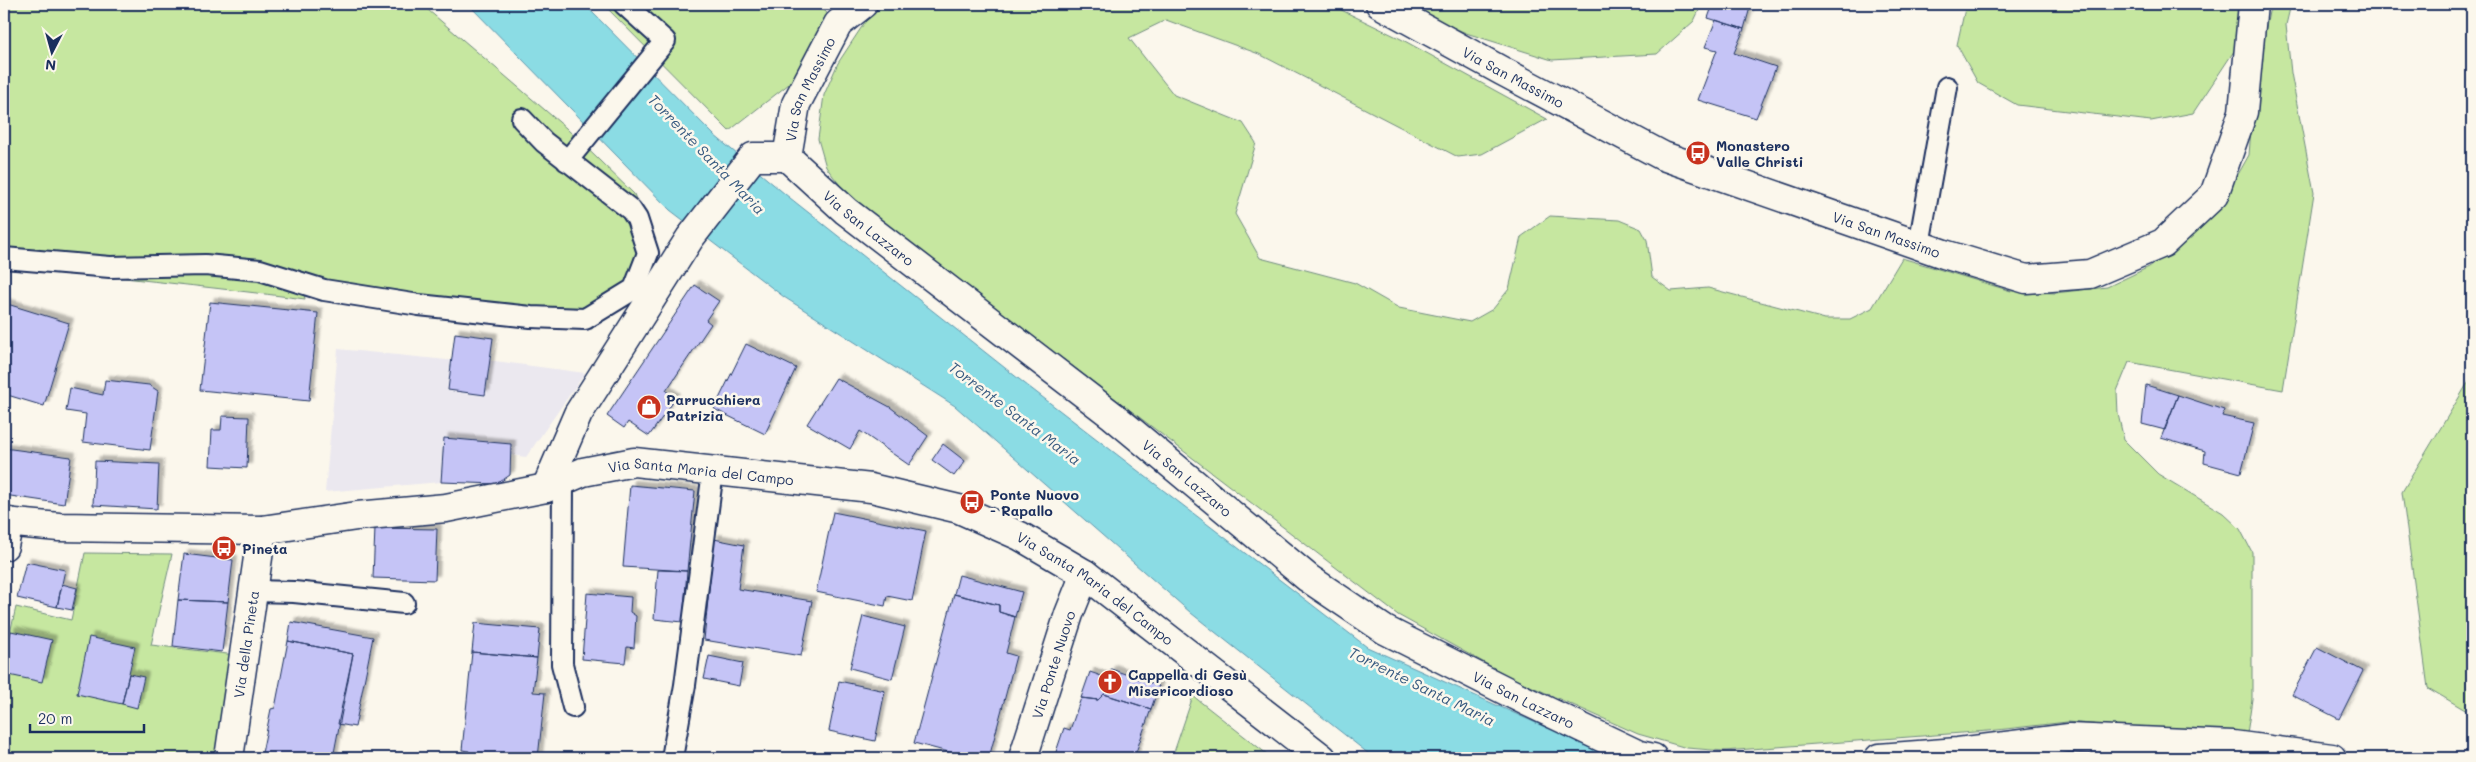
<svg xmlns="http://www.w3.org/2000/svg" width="2476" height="762" font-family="Mali,sans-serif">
<defs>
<filter id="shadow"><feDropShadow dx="4.5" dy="-4.5" stdDeviation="1" flood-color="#0004"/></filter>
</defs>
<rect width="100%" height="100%" fill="#fbf7ec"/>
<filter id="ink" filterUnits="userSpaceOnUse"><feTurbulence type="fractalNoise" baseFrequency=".02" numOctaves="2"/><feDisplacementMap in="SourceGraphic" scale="10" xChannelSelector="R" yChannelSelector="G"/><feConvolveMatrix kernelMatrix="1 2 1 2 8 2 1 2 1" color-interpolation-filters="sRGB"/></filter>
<g filter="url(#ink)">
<path fill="#ebe8ef" d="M338 349 447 360 495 361 585 373 526 457 511 455 510 475 497 484 441 482 325 492Z"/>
<path fill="#c6e7a0" stroke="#708b7f" d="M4 4H421L566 128 634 194 647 228 641 258 592 329 565 328 414 310 304 294 305 299C205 286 104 277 4 263Z
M603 4H819L831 18 803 73 729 131Z
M887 4H1329L1401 39 1547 119 1482 154 1458 157 1259 54 1166 20 1129 38 1174 95 1243 123 1256 143 1235 214 1260 258 1355 283 1399 308 1470 322 1493 309 1509 289 1521 237 1550 216 1619 220 1641 229 1647 240 1652 277 1671 291 1708 288 1825 319H1850L1872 308 1902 258 2011 291 2055 293 2107 287 2149 267 2190 238 2223 201 2249 155 2254 90 2269 12 2273 4H2291L2286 25 2291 73 2314 193 2283 390 2129 362 2117 391 2118 414 2124 440 2158 474 2223 513 2240 529 2252 552V699L2247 734 2186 732 2067 722 1988 731 1724 751 1687 748 1638 734 1510 677 1398 615 846 193 826 167 818 139 824 95 838 63 869 16Z
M1400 4H1702L1694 21 1657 54 1552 60 1466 33Z
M1966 4H2245L2242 39 2193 113 2151 121 2017 105 1978 83 1957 45Z
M2472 376V714L2428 688 2402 492Z
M85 553 172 554 151 645 236 655 220 758H4V660L16 607 71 620Z
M1193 696 1272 758H1172Z"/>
<path fill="#8bdce4" stroke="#5e97ae" d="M468 4H584L714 135 785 194 1024 383 1367 647 1545 727 1626 758H1374L1191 613 955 406 784 297 670 210Z"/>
<path fill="#c5c4f6" stroke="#1b2f5e" filter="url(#shadow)" d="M1713 4H1751L1744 29 1708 18Z
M1716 20 1744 29 1734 53 1776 67 1756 118 1698 100 1717 50 1705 47Z
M695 285 719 301 706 320 711 324 666 391 676 398 649 436 628 422 624 428 607 416Z
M210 302 318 313 309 401 200 390Z
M4 303 69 323 44 406 4 394Z
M455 333 493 338 485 395 448 390Z
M746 344 796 368 765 434 714 409Z
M836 378 890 407 928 436 909 465 860 431 850 449 807 424Z
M105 380 149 385 158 391 150 450 83 442 86 414 66 411 70 388 103 395Z
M2146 385 2178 395 2165 430 2142 424Z
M2178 395 2224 410 2222 416 2254 423 2241 473 2204 463 2205 451 2161 438Z
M222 416 249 417 247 468 210 466 212 430H221Z
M444 438 511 444 510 475 497 484 441 482Z
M943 444 965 461 954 476 932 460Z
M4 448 71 457 64 504 4 495Z
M95 461 159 464 157 509 93 505Z
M630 485 695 491 687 571 623 567Z
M833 512 926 531 912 601 887 596 885 606 816 592Z
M375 528 437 529 435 580 373 578Z
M714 539 744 545 738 589 812 601 801 656 704 640Z
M184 554 233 560 228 602 178 600Z
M26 562 65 570 57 607 17 598Z
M658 570 687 571 683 622 654 619Z
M959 575 1022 592 1015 617 999 612V605L954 594Z
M62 584 77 588 72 610 57 607Z
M587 593 631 597 630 612 636 616 634 648 627 647 625 663 582 659Z
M954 594 999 605V612L1015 617 1006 653 1016 656 989 758H971L914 743Z
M178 600 228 602 222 652 173 646Z
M863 616 905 627 892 679 850 668Z
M291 622 373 637 355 727 338 724 353 654 288 641Z
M475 623 540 629 537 658 472 652Z
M11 631 52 640 42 682 4 674V661Z
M89 637 135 647 122 704 77 694Z
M288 641 353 654 333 758H270L271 755 262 753 271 709 275 708Z
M2317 647 2363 671 2339 719 2292 695Z
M472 652 537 658 533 692 545 693 538 758H468L469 751 462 750Z
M709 656 743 663 739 686 704 679Z
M1111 669 1159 686 1151 709 1104 694 1098 700 1081 698 1090 672 1107 678Z
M129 674 144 677 137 708 122 704Z
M839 681 885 691 875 741 829 731Z
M1104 694 1151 709 1134 758H1054L1064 728 1070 730 1081 698 1098 700Z"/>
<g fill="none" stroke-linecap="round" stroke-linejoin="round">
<defs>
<path id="service" d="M567 161 665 41 624 4
M1919 245 1947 87
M4 258 110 267 205 265 260 270 324 290 419 305 531 317 585 319 634 289 648 253 637 219 631 210 544 142 522 119
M563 481 562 664 573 707
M253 591 294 592 404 603
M672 758 685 685 713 471"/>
<g id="minor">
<path id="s1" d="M1380 4 1502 71 1663 156 1944 254 2026 279 2090 274 2163 243 2214 195 2243 112 2253 4"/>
<path id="s2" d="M787 157 796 104 838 24 863 4"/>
<path id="s3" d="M546 488 578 414 690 238 753 157H787L846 211 1113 416 1308 578 1385 630 1528 702 1639 755 1653 758"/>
<path d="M4 546 9 522"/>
<path id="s4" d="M229 758 262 530"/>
<path id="s5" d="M1023 758 1069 614 1085 574"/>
<path d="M1879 758 1958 752 2069 738 2233 745 2332 758"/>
</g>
<g id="tertiary">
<path id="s6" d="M4 522 59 527 262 530 357 516 446 508 546 488 583 472 634 462 871 488 959 509 1020 536 1085 574 1322 758"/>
</g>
</defs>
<use href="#service" stroke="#1b2f5e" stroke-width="24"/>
<use href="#minor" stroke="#1b2f5e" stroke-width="31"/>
<use href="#tertiary" stroke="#1b2f5e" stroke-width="31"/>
<use href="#service" stroke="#fbf7ec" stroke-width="20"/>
<use href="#minor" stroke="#fbf7ec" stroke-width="28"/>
<use href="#tertiary" stroke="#fbf7ec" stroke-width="28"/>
</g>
</g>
<defs>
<symbol id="bus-disc" viewBox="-11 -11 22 22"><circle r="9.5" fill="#c8321e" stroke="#fbf7ec"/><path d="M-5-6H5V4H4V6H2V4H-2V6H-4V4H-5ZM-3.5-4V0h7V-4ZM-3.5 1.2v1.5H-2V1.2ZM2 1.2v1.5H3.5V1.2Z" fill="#fff"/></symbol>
<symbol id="shop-disc" viewBox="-11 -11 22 22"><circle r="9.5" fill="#c8321e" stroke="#fbf7ec"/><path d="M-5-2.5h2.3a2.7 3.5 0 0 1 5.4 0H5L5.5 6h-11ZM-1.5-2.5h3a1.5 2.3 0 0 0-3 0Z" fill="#fff"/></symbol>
<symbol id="church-disc" viewBox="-11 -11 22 22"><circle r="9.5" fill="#c8321e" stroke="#fbf7ec"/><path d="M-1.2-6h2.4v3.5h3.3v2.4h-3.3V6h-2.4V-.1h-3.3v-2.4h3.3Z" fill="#fff"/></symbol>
</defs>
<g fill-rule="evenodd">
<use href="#bus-disc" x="1684" y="139" width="28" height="28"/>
<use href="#shop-disc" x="635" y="393" width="28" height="28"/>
<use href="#bus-disc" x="958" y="488" width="28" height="28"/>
<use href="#bus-disc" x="210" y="534" width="28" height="28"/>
<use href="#church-disc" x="1096" y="668" width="28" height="28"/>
</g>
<g text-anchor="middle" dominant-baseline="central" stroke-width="5" stroke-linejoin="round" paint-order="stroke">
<g font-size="14" fill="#1b2f5e" stroke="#fbf7ec">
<text stroke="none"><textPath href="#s1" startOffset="152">Via San Massimo</textPath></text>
<text stroke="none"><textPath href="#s2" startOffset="72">Via San Massimo</textPath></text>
<text stroke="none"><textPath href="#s3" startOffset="534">Via San Lazzaro</textPath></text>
<text stroke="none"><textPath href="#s1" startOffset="558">Via San Massimo</textPath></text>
<text stroke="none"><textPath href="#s6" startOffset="705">Via Santa Maria del Campo</textPath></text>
<text stroke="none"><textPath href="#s3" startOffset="939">Via San Lazzaro</textPath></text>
<text stroke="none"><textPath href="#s6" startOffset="1125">Via Santa Maria del Campo</textPath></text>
<text stroke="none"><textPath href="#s4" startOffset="115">Via della Pineta</textPath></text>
<text stroke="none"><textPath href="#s5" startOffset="98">Via Ponte Nuovo</textPath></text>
<text stroke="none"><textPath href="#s3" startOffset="1344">Via San Lazzaro</textPath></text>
</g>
<g font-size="14" font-weight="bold" fill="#1b2f5e" stroke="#fbf7ec" text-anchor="start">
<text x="1716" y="145">Monastero<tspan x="1716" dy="16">Valle Christi</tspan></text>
<text x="666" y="399">Parrucchiera<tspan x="666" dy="16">Patrizia</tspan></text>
<text x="990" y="494">Ponte Nuovo<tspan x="990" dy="16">- Rapallo</tspan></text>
<text x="242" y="548">Pineta</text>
<text x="1128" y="674">Cappella di Gesù<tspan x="1128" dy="16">Misericordioso</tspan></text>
</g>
<g font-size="15" font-style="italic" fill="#375a80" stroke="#fbf7ec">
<text transform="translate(707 154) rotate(46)">Torrente Santa Maria</text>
<text transform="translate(1015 413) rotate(37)">Torrente Santa Maria</text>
<text transform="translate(1422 686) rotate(26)">Torrente Santa Maria</text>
</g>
</g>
<rect width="2476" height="762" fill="none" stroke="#fbf7ec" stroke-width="20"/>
<rect x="10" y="10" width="2456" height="742" fill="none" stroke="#1b2f5e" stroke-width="2" filter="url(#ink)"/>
<g transform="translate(52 52) rotate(186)" stroke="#fbf7ec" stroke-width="4" paint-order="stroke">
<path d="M0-4L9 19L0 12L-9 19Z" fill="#1b2f5e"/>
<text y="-8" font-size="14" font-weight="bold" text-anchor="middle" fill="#1b2f5e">N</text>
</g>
<path d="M30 724v8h114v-8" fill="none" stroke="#1b2f5e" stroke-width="2.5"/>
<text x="38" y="724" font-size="15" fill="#1b2f5e" stroke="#fbf7ec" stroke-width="4" paint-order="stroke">20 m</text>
</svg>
